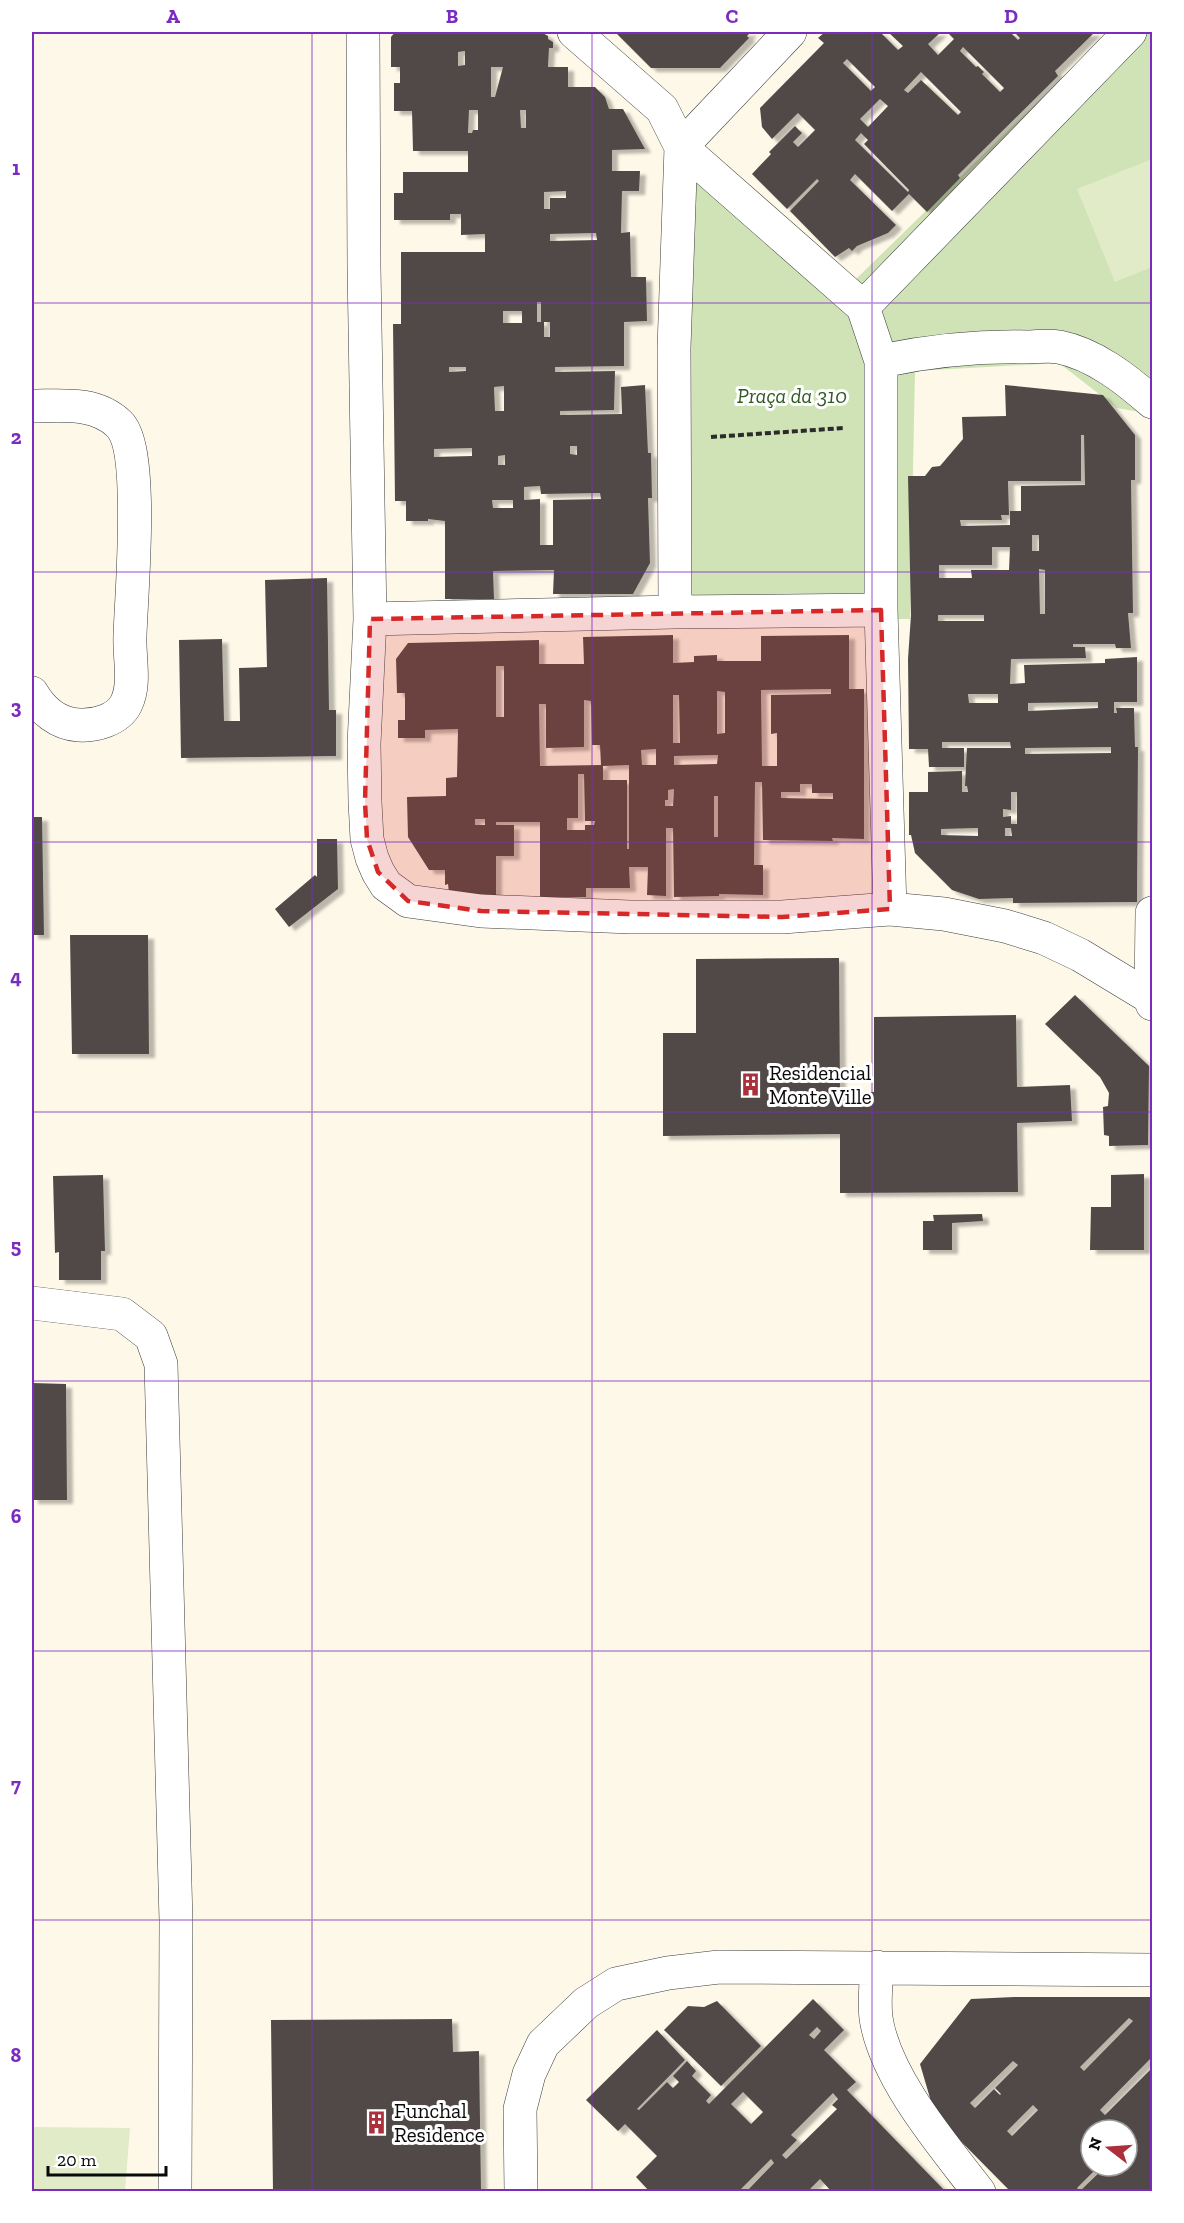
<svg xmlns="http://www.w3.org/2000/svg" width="1184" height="2223" font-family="'Zilla Slab',serif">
<defs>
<filter id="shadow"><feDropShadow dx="6" dy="4" stdDeviation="1.5" flood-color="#0004"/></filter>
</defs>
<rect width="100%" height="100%" fill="#fdf8e8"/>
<path fill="#d0e3b6" d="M1109 32H1152V414L1117 408 1059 363 915 371 910 619 667 618 671 155 855 280Z"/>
<path fill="#e1ebc7" d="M1152 159V267L1115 282 1077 189Z
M32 2127 130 2128 125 2191H32Z"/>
<path fill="#514a47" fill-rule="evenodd" filter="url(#shadow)" d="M395 32H541L548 36V39L553 42V48H549L548 67H568V87H595L605 97 609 109H623L645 149 612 150V171H640L639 191H622L621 233 630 232 631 277H646L647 321 624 322V366L555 367V372L615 371 614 410 560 411V415L622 414 621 387 645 385 648 453H651L652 498H648L650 563 633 594H553L554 570 493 571 494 599H445V521L428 519V521H406V501H395L393 324H401V252H485V234L461 235V214H450V220H394V193H403V172H468V151H413L412 111H394V83H400V67H391V37ZM465 51V65L458 66V52ZM491 67H503L495 97H491ZM469 110H478V130H473L472 133H468ZM520 110H526V128H521ZM566 191V198H550V209H544V192ZM596 233 597 240 550 241V234ZM537 302H541V322H537ZM503 311H522V323H503ZM544 322H550V337H544ZM449 367H466V371L449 372ZM504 386V411H495L494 387ZM570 446H577V455L570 454ZM472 448V456L434 457V449ZM505 455V465H498V456ZM540 486 541 494 600 493 601 499 553 500V545H540V499L524 500V487ZM492 500H513V508H493Z
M615 32H751L747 36 749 38 720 68H651Z
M825 32H880L898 50 903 46 888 32H941L928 44 938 55 954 39 947 32H1010L1018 40 1020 38 1014 32H1095L1055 71 1058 76 958 175 960 178 927 212 909 194 892 211 855 174 850 180 896 225 888 233 857 246 852 251 849 248 835 257 790 211 819 181 817 179 787 209 752 174 771 154 769 152 795 126 802 133 793 142 798 147 815 130 798 113 772 139 762 127 760 108 824 43 818 38ZM963 47 1004 88 1000 92 982 74 984 72 978 66 976 67 960 51ZM847 59 875 87 871 91 843 63ZM921 72 961 112 958 115 921 80 908 93 904 90ZM880 99 888 106 868 127 860 119ZM861 133 868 140 864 144 909 190 908 192 855 140Z
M1005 385 1103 395 1135 435V480H1131L1133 613H1128L1131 648H1116L1115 644H1073V647H1085L1086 658 1011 659 1010 684 1025 683 1024 665 1105 663V659L1137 657V702H1114V713H1117L1116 708H1134L1135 747H1138L1137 902 1013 903V898L979 899 952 890 915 853 911 835H909V792H928V772L962 771V792H968L967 786H965L967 748H1011L1010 742H942V748H964V767H929L928 749H909L908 659 911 615 908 476H925L932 467 940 466 963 439 962 417 1006 416ZM1081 435H1084L1085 485 1021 486V511H1010V525L961 526 960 520H1002L1001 515H1009L1008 481H1081ZM1032 535H1039V551H1032ZM992 547H1010L1009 570H971L972 578H939V565H992ZM1039 569 1045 570V614H1040ZM938 615H984V621H938ZM968 694H998V703H969ZM1098 702V708L1028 711V703ZM1111 747V753L1025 754V748ZM1011 792H1017V824H1011V816L1003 817V809L1011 810ZM978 828V836L941 835V829ZM1005 828H1011L1012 836H1005Z
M327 578 329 710H336V756L181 758 179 640 222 639 224 721H240L239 668 267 667 265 580Z
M673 635V663L694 662V656L717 655V661H761V636L849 635V689H864V839L832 838 833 841 763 840 762 782H755L754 865H763V895L719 894V896L674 897 673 828H666V896L647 895 648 867H629L630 888H586V897H540V822H496V825H514V856H496V898L449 893 448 884 445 885V870H429L408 837 407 797 446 796V778L457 777 458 729 425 730V738H398V720H405V693H397L396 659 408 643 539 640V664H584L583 637ZM496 666H504V717H496ZM831 689V694L771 695V734L777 733V766H762L761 690ZM717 691 725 692V733L717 734ZM673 695H679L680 743H673ZM584 700 591 701 592 745H600L601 765 540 766 539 704H546V748L584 747ZM656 749V765H642L641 750ZM718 755 717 764 674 765V756ZM629 765V849H627V780H603V766ZM578 774H584L585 821H595L594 825H585V830H567V818H578ZM800 784H812V793H833V799L781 798V792H800ZM674 789 673 806H665V800H668V790ZM714 796H718V837H714ZM475 819H485V825H475Z
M32 817H42L44 935H32Z
M317 839H337L338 889 289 927 275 909 315 875 317 877Z
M70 935H148L149 1054H72Z
M839 958 840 1092H874V1017L1016 1015 1017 1087 1070 1085 1072 1121 1017 1123 1018 1192 840 1193V1134L663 1136V1033H696V959Z
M1075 995 1149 1066 1148 1145 1109 1146V1136L1104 1135 1103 1107 1108 1106 1109 1093 1100 1077 1045 1024Z
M1144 1174V1250H1090L1091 1207H1111V1175Z
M103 1175 105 1251H101V1280H59V1252L55 1253 53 1176Z
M982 1214 983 1221 952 1223V1250H923V1221H934L933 1215Z
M32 1383 66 1384 67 1500H32Z
M1152 1995V2057L1100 2110 1105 2115 1152 2068V2192H1011L924 2104 930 2098 920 2064 971 1999 1014 1997H1151ZM1129 2018 1133 2021 1084 2071 1080 2067ZM1013 2061 1018 2065 995 2088 1001 2094 1000 2095 994 2089 975 2108 970 2103ZM1033 2105 1038 2110 1012 2136 1007 2131ZM1091 2130H1127V2166H1115L1112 2170 1106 2166 1080 2191 1077 2188 1099 2166H1091Z
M813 1999 844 2030 824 2050 856 2082 847 2090 946 2192H863L861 2190 832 2192 820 2179 807 2192H746L774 2163 771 2159 738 2192H650L636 2177 657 2156 625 2124 618 2131 586 2100 657 2030 685 2060 637 2109 639 2110 667 2082 673 2088 679 2082 673 2076 687 2061 696 2071 692 2076 711 2095 706 2101 709 2104ZM817 2027 821 2031 814 2039 809 2035ZM743 2092 763 2112 751 2124 731 2104ZM833 2093 838 2099 832 2105 837 2109 786 2159 782 2155 797 2140 791 2135Z
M717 2001 761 2046 721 2086 664 2030 688 2006 704 2007Z
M452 2019 453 2052 479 2051 481 2192H273L271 2020Z"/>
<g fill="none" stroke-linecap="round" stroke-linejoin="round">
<defs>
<path id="minor" d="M363 32 364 267 370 619 364 744 365 802 367 839 372 858 378 872 386 885 408 901 481 911 630 917H782L890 909 944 914 1005 926 1044 938 1080 955 1151 998 1152 1004
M574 32 662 109 681 147 863 307 881 361
M863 307 1130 32
M32 406C61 406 95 401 119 424 145 449 131 596 130 636 129 658 136 684 126 704 118 720 95 726 79 725 58 724 42 710 32 693
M675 612 674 348 681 147 790 32
M370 619 675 612 881 610
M890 909 881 610V361C929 351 978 346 1027 347 1037 347 1049 345 1059 347 1094 354 1126 379 1152 402
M1151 998 1152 913
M32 1303 122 1314 151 1336 161 1364 176 1921 175 2192
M877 1967C876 1984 874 2002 876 2018 885 2078 943 2145 979 2192
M521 2192 520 2109 529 2074 543 2044 586 2003 616 1984 668 1973 719 1967 1152 1970"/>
</defs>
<use href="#minor" stroke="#3c3c3c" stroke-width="34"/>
<path stroke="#2b2b2b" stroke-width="4" stroke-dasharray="6 3" stroke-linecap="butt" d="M711 437 844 428"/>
<use href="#minor" stroke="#fff" stroke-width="33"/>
</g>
<path fill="#d62828" fill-opacity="0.2" stroke="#d62828" stroke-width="4.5" stroke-dasharray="12 8" stroke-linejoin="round" d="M881 610 890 909 782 917 481 911 408 901 378 872 367 839 365 802 370 619Z"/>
<path fill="none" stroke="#7b2cbf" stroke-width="1.5" stroke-opacity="0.55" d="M312 32V2192M592 32V2192M872 32V2192M32 303H1152M32 572H1152M32 842H1152M32 1112H1152M32 1381H1152M32 1651H1152M32 1920H1152"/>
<defs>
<symbol id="building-bare" viewBox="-9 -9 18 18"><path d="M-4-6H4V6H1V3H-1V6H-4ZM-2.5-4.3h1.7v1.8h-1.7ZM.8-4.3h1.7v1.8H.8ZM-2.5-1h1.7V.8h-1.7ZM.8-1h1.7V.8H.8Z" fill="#ab303c" stroke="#fff" stroke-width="2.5" paint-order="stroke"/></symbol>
</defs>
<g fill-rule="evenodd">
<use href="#building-bare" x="734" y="1068" width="33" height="33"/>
<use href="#building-bare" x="360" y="2106" width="33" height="33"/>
</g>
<g text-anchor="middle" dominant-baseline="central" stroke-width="6" stroke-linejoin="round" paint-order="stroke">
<g font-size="21" font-style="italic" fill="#305a21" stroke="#fff">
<text x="792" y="395">Praça da 310</text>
</g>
<g font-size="21" fill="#090909" stroke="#fff" text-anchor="start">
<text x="769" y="1072">Residencial<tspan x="769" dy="24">Monte Ville</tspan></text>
<text x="394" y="2110">Funchal<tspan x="394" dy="24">Residence</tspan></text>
</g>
</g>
<rect width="1184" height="2223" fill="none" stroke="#ffffff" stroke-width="66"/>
<g transform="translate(1109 2148) rotate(287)"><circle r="28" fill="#ffffff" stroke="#9d9d9d" stroke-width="1.5"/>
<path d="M0-4.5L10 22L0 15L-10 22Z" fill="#ab303c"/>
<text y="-9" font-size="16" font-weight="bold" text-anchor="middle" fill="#090909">N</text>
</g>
<path d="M48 2166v9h118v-9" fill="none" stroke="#090909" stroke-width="3"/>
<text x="57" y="2166" font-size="18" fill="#090909" stroke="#ffffff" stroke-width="4.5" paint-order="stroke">20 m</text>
<rect x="33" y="33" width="1118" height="2157" fill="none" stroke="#7b2cbf" stroke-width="2"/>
<g font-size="20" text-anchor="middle" font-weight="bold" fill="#7b2cbf">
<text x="173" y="23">A</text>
<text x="452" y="23">B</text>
<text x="732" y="23">C</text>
<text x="1011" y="23">D</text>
<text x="16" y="175">1</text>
<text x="16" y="444">2</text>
<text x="16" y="714">3</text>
<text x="16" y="984">4</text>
<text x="16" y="1253">5</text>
<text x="16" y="1523">6</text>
<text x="16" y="1792">7</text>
<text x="16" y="2062">8</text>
</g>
</svg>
